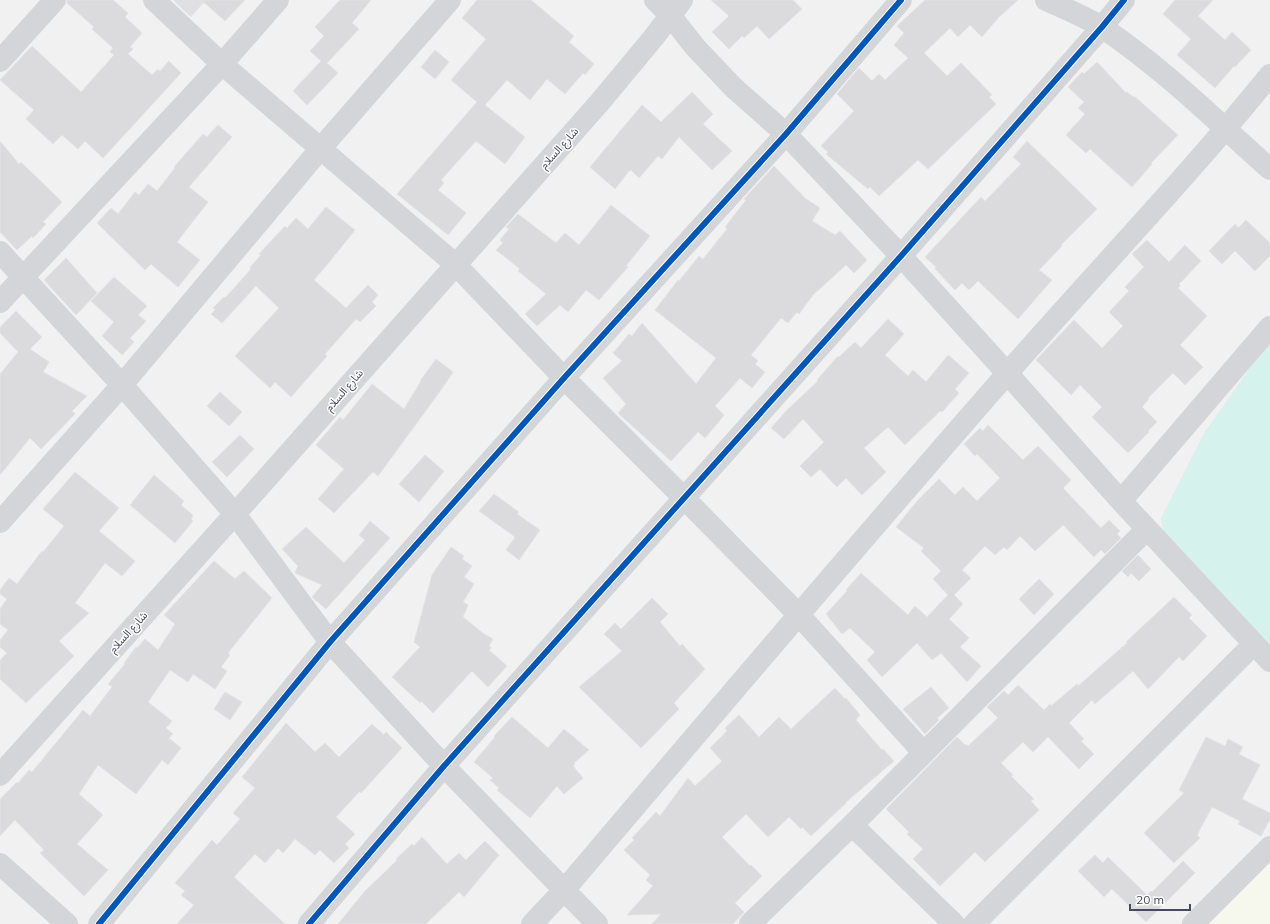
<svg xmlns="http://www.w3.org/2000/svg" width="1270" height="924" font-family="Mulish,'Noto Sans Arabic',sans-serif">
<rect width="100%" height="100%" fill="#f2f1f1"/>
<path fill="#f7f8ed" d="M1270 854V924H1200Z"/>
<path fill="#e0dfe1" d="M173 0H206L191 17Z"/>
<path fill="#d5f2ed" d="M1270 344V651L1164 540 1161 518 1204 433 1262 351Z"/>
<path fill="#dbdadd" stroke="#e3e3e4" d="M67 0H113L128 13 125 17 142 33 130 47 133 49 128 54 152 75 158 69 160 71 169 61 181 73 103 158 85 141 78 149 62 135 53 144 26 119 34 110 0 80 32 46 81 92 114 55 110 52 113 48 92 29 94 27 67 3Z
M201 0H245L225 21Z
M340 0H371L352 23 359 29 327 63 338 73 307 105 293 91 321 61 310 51 324 36 315 27Z
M477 0H531L574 36 569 42 594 64 585 75 583 73 565 94 547 79 530 100 507 80 485 105 525 137 505 164 476 141 441 180 444 183 438 190 466 213 448 235 397 194 477 102 451 80 486 39 462 18Z
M711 0H793L802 9 769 39 757 26 744 38 742 36 729 49 712 32 729 16Z
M925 0H1018L998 18 982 37 970 25 958 37 950 28 924 53 947 76 961 63 992 95 989 97 996 104 928 169 918 160 879 196 870 187 868 189 826 154 828 152 821 146 854 111 837 94 859 68 872 81 879 74 885 80 908 58 894 45 904 33 897 26Z
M1175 0H1213L1198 16 1225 40 1232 32 1251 50 1235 67 1234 66 1215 88 1177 55 1191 39 1163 14Z
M435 50 449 62 435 79 421 67Z
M1097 62 1126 93 1127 92 1133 97 1134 96 1178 135 1151 163 1152 164 1132 187 1090 149 1086 153 1066 135 1085 114 1078 108 1084 102 1068 87 1082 72 1084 74Z
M692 92 713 114 703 124 732 151 712 170 679 137 662 159 658 156 639 178 631 170 629 171 615 189 590 167 642 105 661 122Z
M218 125 232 137 189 187 208 202 177 242 200 260 178 287 151 264 145 270 97 223 111 208 118 214 135 192 139 195 148 184 157 191 175 168 174 167 203 134 207 137Z
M0 141 19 164 21 162 62 202 43 222 46 224 33 238 32 236 17 250 0 232Z
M1027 141 1097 209 1061 245 1062 246 1039 270 1052 280 1018 319 978 281 969 290 962 283 955 290 935 269 936 267 925 257 981 197 985 201 1021 164 1013 157Z
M774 166 806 199 820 208 812 221 835 235 840 231 867 260 854 273 846 265 813 295 799 314 797 312 788 323 781 318 751 355 758 361 755 364 765 372 752 388 740 378 715 406 724 415 717 424 705 438 698 432 671 461 618 413 626 404 603 378 622 361 613 353 629 334 632 336 642 323 696 384 716 358 655 310 678 280 679 281 699 256 703 259 727 229 725 227 746 200 744 199Z
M611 205 650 236 626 266 628 267 599 300 586 290 568 312 560 305 537 326 525 314 546 294 518 271 520 269 496 250 503 243 500 240 509 229 506 227 518 214 556 243 565 233 579 245Z
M326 207 355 230 331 260 314 280 346 308 368 285 378 295 372 302 376 306 360 322 356 319 325 354 327 356 291 397 275 382 270 388 235 356 279 308 256 286 222 323 211 314 215 310 213 308 224 297 225 298 251 269 250 267 261 255 259 254 285 226 287 228 296 218 308 229Z
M1246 220 1270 243V256L1255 271 1235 251 1222 264 1209 251 1235 224 1238 228Z
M1147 240 1169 262 1185 245 1201 261 1179 284 1180 286 1178 288 1207 316 1180 345 1203 367 1185 385 1173 373 1148 398 1149 399 1142 407 1157 422 1148 431 1149 432 1128 453 1092 417 1102 407 1080 385 1071 395 1036 360 1074 320 1102 348 1123 326 1109 312 1129 291 1125 287 1144 267 1132 254Z
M66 258 97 293 76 315 44 280Z
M114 277 147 306 138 315 146 321 130 338 134 342 122 355 102 336 114 322 91 301Z
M16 311 42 337 30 349 49 362 43 372 87 396 72 411 75 414 41 449 30 438 0 475V374L18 352 0 333V327Z
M888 319 904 334 885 355 908 376 913 370 926 382 948 355 969 373 955 389 959 393 942 412 940 411 905 445 888 427 864 448 886 472 862 495 846 478 837 487 820 469 811 477 800 466 824 442 803 419 784 439 771 428 787 410 818 381 817 380 838 356 839 357 855 342 861 348Z
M436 359 453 372 441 390 378 476 373 472 334 513 318 499 344 469 316 445 340 417 343 420 372 384 404 409 421 381H420Z
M220 392 242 412 229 426 207 406Z
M988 425 1023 460 1038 446 1071 480 1063 488 1101 528 1109 520 1120 531 1117 534 1121 538 1105 554 1101 550 1094 557 1063 525 1035 551 1020 536 1007 550 1004 547 995 555 985 546 962 570 971 578 954 595 963 604 949 619 969 638 960 647 981 666 967 682 941 653 932 660 917 643 882 677 867 660 875 652 850 628 842 634 826 614 847 591 846 590 861 573 908 615 915 606 927 617 948 595 933 579 941 571 921 551 924 548 896 527 918 500 939 479 955 495 963 487 977 501 1000 478 977 454 975 456 964 444 980 428 983 431Z
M240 435 254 449 227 477 212 462Z
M425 455 444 471 419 502 399 484Z
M75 472 119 508 99 531 135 561 122 576 105 563 75 603 89 613 59 641 74 656 26 703 0 679V660L7 653 0 647V640L8 630 0 624V609L7 599 0 594V590L9 578 17 584 42 551 43 552 64 526 43 509Z
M154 475 184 501 181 505 193 515 191 519 193 521 175 543 130 505Z
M494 494 519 512 517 514 540 530 519 560 506 550 515 537 479 511Z
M370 521 390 538 326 609 312 597 322 585 295 573 298 566 282 549 306 527 344 563 365 540 359 535Z
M451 547 464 556 462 559 472 566 464 577 474 584 463 602 468 605 463 617 484 634 493 639 489 646 491 648 489 650 507 666 488 687 472 671 433 713 421 701 420 703 392 677 420 647 414 642 432 575Z
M1138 555 1151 569 1139 581 1131 573 1128 577 1122 571Z
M214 561 235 579 244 571 272 598 228 653 230 655 221 667 227 671 215 689 193 674 188 682 170 670 148 702 172 721 166 728 173 734 169 738 181 748 168 765 162 760 136 794 98 765 79 794 103 815 77 844 108 870 84 896 40 853 44 850 15 820 0 836V799L17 782 18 783 29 770 32 772 83 710 90 716 112 687 108 684 125 664 124 663 136 647 137 648 145 639 158 650 175 624 164 615Z
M1039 579 1054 594 1034 615 1019 599Z
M1174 597 1192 615 1189 618 1207 636 1183 661 1179 657 1148 689 1133 671 1095 704 1092 700 1069 723 1084 739 1081 741 1094 754 1079 769 1048 737 1033 752 1023 742 1001 763 1013 775 1011 776 1034 799 1031 801 1039 810 985 862 975 852 940 886 913 859 923 849 907 834 909 832 886 809 957 737 965 745 966 744 968 746 998 718 987 707 1004 691 1008 695 1018 685 1044 710 1050 704 1051 706 1077 684 1078 686 1127 643 1126 642Z
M652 598 668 614 660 622 680 646 682 644 705 669 674 703 679 709 641 748 579 687 622 651 604 634 615 623 621 629Z
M931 687 949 708 937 718 939 720 925 734 903 709Z
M835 688 845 699 846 698 860 715 856 720 882 750 883 749 894 761 845 803H846L811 836 802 827 801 829 789 817 768 837 746 814 722 837 750 866 751 865 762 876 735 903 744 912 733 924H652L661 914 627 915 653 886 646 880 650 875 624 850 634 840 632 838 656 812 660 816 688 778 695 786 722 761 710 748 727 731 725 728 739 715 759 737 779 717 791 729Z
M225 692 242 702 230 720 214 709Z
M512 717 548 748 564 729 589 750 574 763 575 764 573 766 583 778 564 794 557 786 530 818 497 790 499 788 490 780 493 778 474 762 495 737 494 736Z
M286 723 315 752 325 743 339 757 372 724 384 735 386 732 402 748 361 793 360 791 336 817 355 834 345 844 349 848 334 863 320 850 315 855 295 839 283 853 278 848 265 863 255 854 234 877 285 924H177L194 905 181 895 185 891 175 883 212 840 217 845 240 819 233 813 255 788 242 777Z
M1206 737 1225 746 1228 739 1243 747 1239 754 1260 765 1242 799 1270 813V819L1261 836 1238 824 1240 821 1212 807 1197 835 1200 838 1174 863 1144 833 1184 793 1179 790Z
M422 837 447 864 459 853 466 860 485 841 499 855 464 897 459 892 426 924H338L365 891 386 871 397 860 396 859 412 844 414 846Z
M1095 855 1103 863 1108 857 1147 895 1151 891 1152 892 1183 861 1195 873 1146 922 1112 889 1104 897 1078 871Z"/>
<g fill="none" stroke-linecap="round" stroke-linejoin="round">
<path stroke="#d4d5d9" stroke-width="22" d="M154 0 222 64 455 264 564 378 684 498 798 614 923 752
M655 0 670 15 695 47 734 88 786 134 901 256 1007 373 1121 501 1270 661
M1046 0C1064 8 1088 18 1103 28 1164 69 1216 121 1270 169
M0 61 55 0
M0 252 122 385 235 514 330 642 444 766 597 924
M0 302 222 64 278 0
M1121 501 1270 327
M0 522 122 385 321 148 450 0
M0 775 235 514 600 102 654 37 682 0
M852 825 954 924
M0 864 67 924
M99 924 330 642 564 378 786 134 901 0
M309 924 444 766 901 256 1102 27 1124 0
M532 924 565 889C711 717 857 545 1005 376 1093 275 1186 179 1270 75
M750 924 852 825 1147 529
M974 924 1254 644
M1193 924 1270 847"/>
<defs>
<path id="cycleway" d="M99 924 330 642 564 378 786 134 901 0
M309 924 444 766 901 256 1102 27 1124 0"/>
</defs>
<use href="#cycleway" stroke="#fff" stroke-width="8"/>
<use href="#cycleway" stroke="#0057b8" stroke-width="6"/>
</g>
<g text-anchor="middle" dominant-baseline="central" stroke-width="3" stroke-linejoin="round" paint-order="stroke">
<g font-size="11" fill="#47495f" stroke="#fff">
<text transform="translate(559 148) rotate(-48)">شارع السلام</text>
<text transform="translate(344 390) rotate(-49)">شارع السلام</text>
<text transform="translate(128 632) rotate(-48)">شارع السلام</text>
</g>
</g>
<path d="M1130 904v6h60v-6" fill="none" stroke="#47495f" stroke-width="2"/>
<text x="1136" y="904" font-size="12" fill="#47495f" stroke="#ffffff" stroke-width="3" paint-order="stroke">20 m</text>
</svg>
